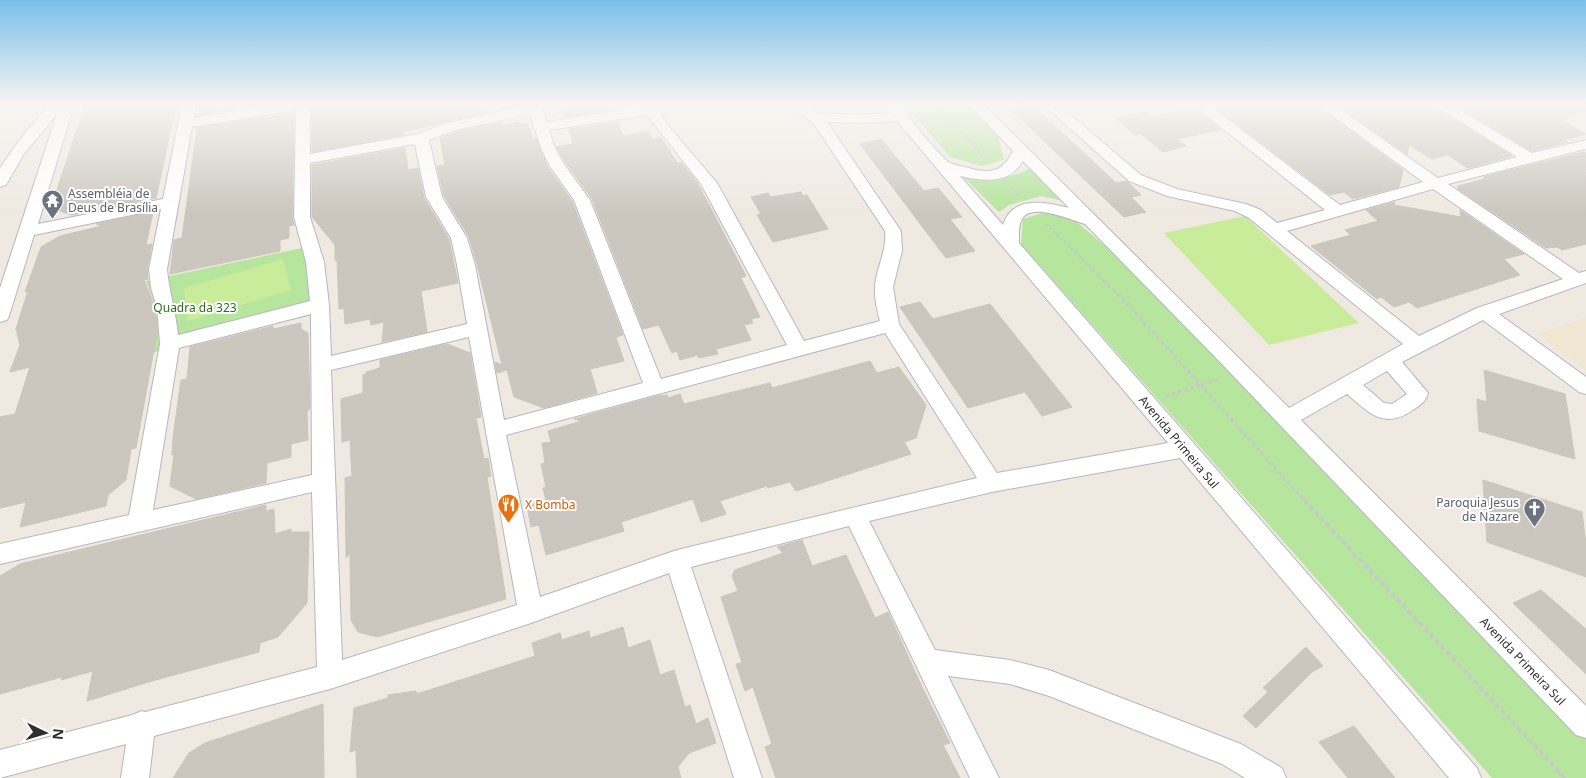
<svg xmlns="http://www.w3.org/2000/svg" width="1586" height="778" font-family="'Noto Sans',sans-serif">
<rect width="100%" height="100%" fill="#efe9e1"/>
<path fill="#f0e6d1" d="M1586 318V370L1538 334Z"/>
<path fill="#b6e59e" d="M905 105H969L998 136 1004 160 982 166 950 157Z
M1032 167 1063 201 1041 196 1009 205 999 212 962 176 988 181 1021 173Z
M1046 212 1072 218 1112 252 1586 738V778H1492L1021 244 1023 219Z
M316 245 326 281 325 312 152 353 157 311 146 281Z"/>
<path fill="#c9ec9a" d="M1245 216 1359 323 1269 345 1164 233Z
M283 259 291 290 188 321 184 288Z"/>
<path fill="#cbc7bf" stroke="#cbc5ba" d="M85 105H176L156 198 72 215 51 208Z
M201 105H263L199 115Z
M312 105H483L485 113 403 132 404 135 312 152Z
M561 105H609L612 110 566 117Z
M1006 105H1033L1116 183 1126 181 1129 183 1141 195 1131 197 1146 212 1124 217Z
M1212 105H1316L1403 170 1399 187 1353 199 1344 192 1330 195Z
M1337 105H1432L1512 156 1468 168 1448 155 1432 159 1409 145 1407 154Z
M1455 105H1586V112L1561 120 1586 134 1564 140 1568 142 1532 151Z
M1193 108 1221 130 1177 139 1186 146 1163 152 1141 134 1135 135 1116 118 1146 112 1152 117Z
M294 112 292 217 294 225 289 226V238L280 240V251L170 274 174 240 182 238 197 128Z
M500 122 501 126 519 122 520 124 527 123 533 139 536 138 547 166 572 201 623 335 616 337 624 361 590 369 597 393 544 408 514 397 507 370 497 373 495 362 502 365 477 264 469 237 444 196 437 166 445 165 440 138 457 132Z
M617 122 623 136 648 131 652 139 661 137 677 163 681 162 697 182 746 276 741 278 760 317 751 319 753 323 744 325 751 340 716 349 718 354 699 358 698 355 680 360 677 351 672 353 659 325 643 329 592 199 566 163 556 147 573 144 569 129Z
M881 139 924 191 938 188 962 217 950 219 975 251 946 258 860 144Z
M405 148 408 170 418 168 424 198 449 239 458 283 421 291 427 332 382 342 384 322 371 325 370 319 345 324 344 308 339 309 337 260H335V245L312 217V165Z
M1584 152 1586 153V244L1562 250 1557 247 1546 248 1458 189V186L1485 179 1483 177Z
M801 192 803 196 807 195 828 229 773 242 757 215 761 214 751 197 768 193 771 197Z
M1395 202 1394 205 1461 217 1460 210 1524 254 1504 259 1520 275 1417 308 1409 302 1394 307 1381 297 1377 299 1311 246 1351 235 1345 230 1378 221 1366 210Z
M153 212 146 245 152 244 147 269 148 279 144 280 155 307 157 333 136 448 131 449 126 480 108 495 106 506 20 527 26 502 0 508V417L15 414 30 367 10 372 20 345 16 329 28 291 25 292 41 247 60 236 102 226 96 224Z
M920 302 933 319 990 304 1072 407 1042 416 1025 392 968 408 900 307Z
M301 323V329L308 333 310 408 307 412 308 440 291 444V457L267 463 266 483 196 499 170 486 174 454 172 455 173 437 181 380 187 379 190 347 273 326V329Z
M447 344 470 353 481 417 476 418 484 459 488 458 491 476 487 477 506 599 377 637 358 632 351 620 350 554 346 558 345 478 352 476 350 440 342 442 341 399 363 393V375L366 374V372L380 368V360Z
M870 361 877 373 899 367 926 405 916 438 904 442 911 454 796 491 790 482 768 488 767 486 720 501 726 514 701 522 693 499 621 522 624 531 546 555 539 525 531 527 527 506 546 500 543 488 546 487 541 464 545 463 542 443 551 442 548 431 582 421 574 419 657 396 667 395 668 398 680 394 684 404 770 383 772 388Z
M1484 370 1565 394 1575 459 1479 431 1477 399 1487 402Z
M1483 480 1582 512 1586 544V577L1487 542Z
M266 505V511L274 509 275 534 291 529V532H309L307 603 278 637 260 643 259 652 152 681 87 701 93 671 61 680 62 677 0 694V576L20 564 28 562Z
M802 540 812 566 846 555 875 618 888 612 922 687 950 743 943 745 960 778H776L765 747 772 744 753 687 745 691 736 664 742 663 721 597 738 591 732 576 735 570 783 553 777 547Z
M1541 590 1586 629V674L1513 603Z
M623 627 628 648 650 640 660 675 674 670 685 707 690 705 696 724 708 718 716 743 689 753 678 767 681 778H357L356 750 350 752 354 708 388 698V695L416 691 417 694 535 656 532 643 560 633 562 640 589 631 590 638Z
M1306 647 1323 666 1312 672 1256 728 1243 716 1268 692 1263 688Z
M323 704 324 778H173L189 753 205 743Z
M1354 726 1395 778H1348L1319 742Z"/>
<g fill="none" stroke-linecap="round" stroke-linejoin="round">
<defs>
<path id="minor" d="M49 105H74L38 224 163 199 182 105H196L194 118 275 105H310V154L417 134 447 123 527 106V105H541L547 122 642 107 641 105H655L666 123 717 183 804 341 880 321C877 310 874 298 875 286 877 266 887 251 885 231L814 124 790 105H806L817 113 861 115 890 113 884 105H899C908 116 941 158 950 163 954 165 960 166 965 167 988 174 1002 174 1013 151L969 105H984L1289 408 1403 344 1249 218 1235 211 1167 196 1129 181 1044 105H1059L1141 175 1177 189 1246 204 1261 210 1277 223 1325 210 1193 105H1209L1340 205 1423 182 1318 105H1334L1438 178 1517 157 1434 105H1451L1532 153 1586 140V149L1448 184 1579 273 1586 271V283L1499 314 1586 377V394L1579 392 1483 320 1402 362 1428 393C1426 402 1420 405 1413 410 1384 430 1369 413 1347 394L1301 420 1586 706V738L1576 735 1219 361 1085 224C1070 220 1032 202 1022 219 1018 226 1019 235 1019 243L1477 768 1481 778H1449L1180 458 992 492 869 521 935 650 1010 660 1049 670 1241 744 1282 768 1286 778H1245L1222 764 1049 696 1010 684 948 676 999 778H970L849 526 691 567 762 778H734L669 573 531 623 330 689 154 736 149 778H121L126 744 0 778V750L132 715 142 711 145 712 317 667 312 492 0 564V544L129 515 160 344 157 307 151 288 149 269 161 209 34 235 9 316 7 320 0 322V288L57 114 24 154 6 185 0 187V168L21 138ZM296 110 294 217 306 262 310 301 178 335C176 313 169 291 167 269L192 127ZM530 114 541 148 549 165 574 200 643 383 504 420 475 265 467 238 442 197 429 140 456 130ZM647 115 701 184 787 345 661 379 590 200 564 164 555 148 549 130ZM897 121 1168 443 997 473 899 324 893 287 902 251 901 231 827 122 861 123ZM415 144 426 197 451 238 457 265 467 324 331 356 329 305 324 262 310 217V163ZM1023 161 1069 208C1046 202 1012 195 1003 225L960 176C983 181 1009 185 1023 161ZM1433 189 1563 279 1477 308 1419 336 1287 231ZM311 314 312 475 153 510 179 348ZM885 333 977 478 677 550 540 597 506 435ZM469 337 517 605 342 660 331 370ZM1387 371 1407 394 1392 404 1384 403 1363 385Z"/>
</defs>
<use href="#minor" stroke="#b4b7c1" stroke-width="2"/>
<path stroke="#c9c9c9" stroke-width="2.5" stroke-dasharray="3 2" stroke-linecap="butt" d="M938 105 987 161
M1010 186 1019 196
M1046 224 1104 281"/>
<path stroke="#c9c9c9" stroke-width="3" stroke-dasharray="4 2.5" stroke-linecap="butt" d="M1103 280 1123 299 1305 501
M1165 396 1221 379"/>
<path stroke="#c9c9c9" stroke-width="4" stroke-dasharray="5 3" stroke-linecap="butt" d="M1304 500 1565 778"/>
<use href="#minor" fill="#fff" fill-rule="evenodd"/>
</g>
<linearGradient id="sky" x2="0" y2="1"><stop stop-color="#7abfeb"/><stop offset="0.49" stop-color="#f8f5f2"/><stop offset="1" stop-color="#f8f5f2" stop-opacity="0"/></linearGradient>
<rect width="1586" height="214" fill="url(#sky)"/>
<defs>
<symbol id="temple-pin" viewBox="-11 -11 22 30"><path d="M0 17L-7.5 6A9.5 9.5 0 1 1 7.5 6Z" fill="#6b7280" stroke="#fff"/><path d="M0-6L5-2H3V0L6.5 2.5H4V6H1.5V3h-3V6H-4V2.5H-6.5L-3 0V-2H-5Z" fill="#fff"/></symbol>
<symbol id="restaurant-pin" viewBox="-11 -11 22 30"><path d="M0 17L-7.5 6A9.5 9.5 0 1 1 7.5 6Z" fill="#e8710a" stroke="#fff"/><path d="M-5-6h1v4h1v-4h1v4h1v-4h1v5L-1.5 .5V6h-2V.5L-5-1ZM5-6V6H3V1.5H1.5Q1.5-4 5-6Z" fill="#fff"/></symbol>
<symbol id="church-pin" viewBox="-11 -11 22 30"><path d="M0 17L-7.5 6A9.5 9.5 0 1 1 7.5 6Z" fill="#6b7280" stroke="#fff"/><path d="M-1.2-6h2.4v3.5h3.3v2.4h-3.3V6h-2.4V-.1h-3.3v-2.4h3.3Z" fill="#fff"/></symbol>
</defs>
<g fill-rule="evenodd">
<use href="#temple-pin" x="40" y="188" width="25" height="34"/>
<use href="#restaurant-pin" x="496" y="492" width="25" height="34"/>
<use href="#church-pin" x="1522" y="496" width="25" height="34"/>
</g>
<g text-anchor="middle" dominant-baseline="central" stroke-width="4" stroke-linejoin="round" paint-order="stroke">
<g font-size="12" fill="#5b616d" stroke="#fff" text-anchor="start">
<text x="68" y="193">Assembléia de<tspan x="68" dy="14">Deus de Brasília</tspan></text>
<text x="1519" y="502" text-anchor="end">Paroquia Jesus<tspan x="1519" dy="14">de Nazare</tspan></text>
</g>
<g font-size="12" fill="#2c6e1b" stroke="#fff">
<text x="195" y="307">Quadra da 323</text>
</g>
<g font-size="12" fill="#2e2e2e" stroke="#fff">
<text transform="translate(1179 442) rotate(50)">Avenida Primeira Sul</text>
<text transform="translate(1523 661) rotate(46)">Avenida Primeira Sul</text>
</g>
<g font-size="12" fill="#c56008" stroke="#fff" text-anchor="start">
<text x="525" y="504">X Bomba</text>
</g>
</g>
<g transform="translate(45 733) rotate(95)" stroke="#ffffff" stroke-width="4" paint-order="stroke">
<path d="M0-4L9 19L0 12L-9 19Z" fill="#2e2e2e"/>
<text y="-8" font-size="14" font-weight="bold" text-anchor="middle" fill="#2e2e2e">N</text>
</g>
</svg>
